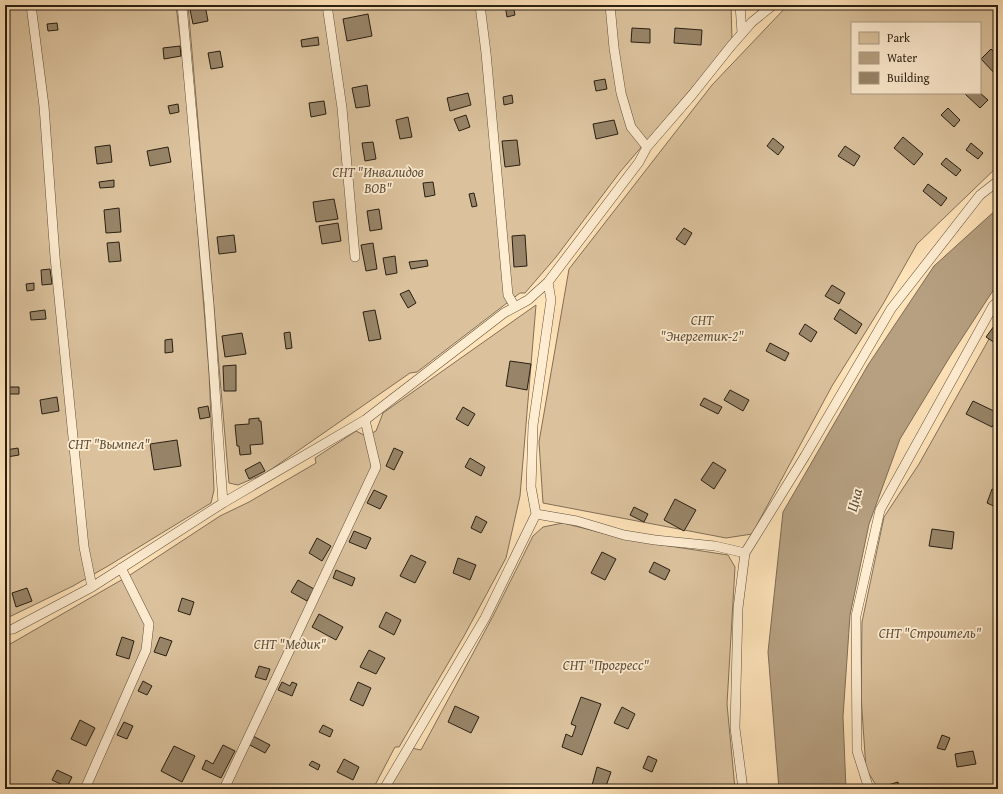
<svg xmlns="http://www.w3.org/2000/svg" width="1003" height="794" font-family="'Gentium Book Plus',serif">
<rect width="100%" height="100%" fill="#ffe3b9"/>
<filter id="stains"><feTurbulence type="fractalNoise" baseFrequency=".005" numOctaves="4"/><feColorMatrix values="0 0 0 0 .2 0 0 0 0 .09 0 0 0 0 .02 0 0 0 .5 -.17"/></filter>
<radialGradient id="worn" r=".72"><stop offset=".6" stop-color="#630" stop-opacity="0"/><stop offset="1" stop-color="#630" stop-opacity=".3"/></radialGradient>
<path fill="#dbc29d" stroke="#827058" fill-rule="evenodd" d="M5 5H176L187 96 209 372 214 490 211 503 108 566 73 586 5 619Z
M188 5H731L732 41 620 172 556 257 525 293H520L417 372 410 373 266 473 238 485 229 483Z
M788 5H998V166L917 244 883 304 832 386 752 534 726 538 543 503 539 442 569 269 712 85ZM852 23H980V93H852Z
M536 305 520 496 506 558 464 636 399 747H395L373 789H5V647L130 575 220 516 249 502 316 463 315 458 356 431 366 436 376 431 383 413Z
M998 323V789H877L876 785 866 769 861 696 862 622 884 517 919 464Z
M563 523 630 540 728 555 735 567 727 704 735 789H389L411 748 421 750 493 616 533 536 543 527Z"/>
<path fill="#b6a081" stroke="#7e6c55" d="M998 208V283L951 355 900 439 869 524 850 615 843 717 846 789H779L768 652 783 512 868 365 934 266Z"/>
<path fill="#988569" stroke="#291f13" d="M189 5H205L208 21 193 24Z
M505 5H513L515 15 507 17Z
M368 14 372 36 347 41 343 19Z
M57 23 58 30 48 31 47 24Z
M632 28 650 29V43L631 42Z
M675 28 702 30 701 45 674 43Z
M318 37 319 45 302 47 301 40Z
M180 46 181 56 164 59 163 48Z
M991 49 998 56V77L981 59Z
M220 51 223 67 211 69 208 53Z
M605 79 607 89 596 91 594 81Z
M367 85 370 106 356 108 352 88Z
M468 93 471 105 450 111 447 98Z
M964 93H980L988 100 980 108Z
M512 95 513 103 504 105 503 97Z
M324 101 326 114 311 117 309 103Z
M178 104 179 112 170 114 168 106Z
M948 108 960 120 954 127 941 115Z
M466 115 470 127 459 131 454 119Z
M408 117 412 137 400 139 396 120Z
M614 120 618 134 596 139 593 124Z
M903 137 923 154 914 165 894 148Z
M773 138 784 147 778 155 767 146Z
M517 140 520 165 505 167 502 141Z
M373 142 376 159 365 161 362 143Z
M971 143 983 153 978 159 966 150Z
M110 145 112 162 97 164 95 147Z
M845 146 860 156 854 166 838 156Z
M168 147 171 162 150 166 147 151Z
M946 158 961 170 956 176 941 164Z
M114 180V187L100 188 99 182Z
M433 182 435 195 425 197 423 183Z
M928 184 947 198 941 206 923 191Z
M474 193 477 206 472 207 469 194Z
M334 199 338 219 316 222 313 202Z
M119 208 121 232 106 233 104 210Z
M379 209 382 229 370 231 367 211Z
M338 223 341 241 322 244 319 226Z
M684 228 692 233 685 245 676 239Z
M234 235 236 252 219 254 217 237Z
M525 235 527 266 514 267 512 236Z
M119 242 121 261 109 262 107 243Z
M373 243 377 269 366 271 361 245Z
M395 256 397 273 386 275 383 258Z
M427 260 428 266 411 269 409 262Z
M50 269 52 284 42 285 41 270Z
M34 283V290L27 291 26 284Z
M832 285 845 293 839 304 825 296Z
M409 290 416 303 408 308 400 294Z
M840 309 862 324 856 334 834 319Z
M45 310 46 319 31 320 30 312Z
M375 310 381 339 369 341 363 312Z
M997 322H998V339L995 343 986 337Z
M805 324 817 332 811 342 799 334Z
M290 332 292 348 286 349 284 333Z
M242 333 246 354 225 357 222 336Z
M172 339 173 352 165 353V340Z
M770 343 789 353 785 361 766 351Z
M510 361 531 364 527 390 506 386Z
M236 365V391H224L223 366Z
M5 387H19V394H5Z
M730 390 749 400 743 411 724 400Z
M57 397 59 411 42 414 40 400Z
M704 398 722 407 718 414 700 405Z
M973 401 998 413V416L992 427 966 414Z
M208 406 210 417 200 419 198 408Z
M463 407 475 414 468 426 456 419Z
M259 418V421H261L263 444 250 445 251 454 240 455 239 446H237L235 425 249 424V419Z
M177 440 181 466 154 470 150 444Z
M18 448 19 455 7 457 6 450Z
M394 448 403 452 394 470 386 466Z
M470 458 485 467 481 476 465 467Z
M260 462 265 471 249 479 245 470Z
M713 462 726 470 714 489 701 480Z
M992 489 998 491V508L987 503Z
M374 490 387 496 380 509 367 503Z
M675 499 696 510 684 531 664 520Z
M634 507 648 514 644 522 630 515Z
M476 516 487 522 481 533 471 528Z
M932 529 954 532 952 549 929 546Z
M354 531 371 538 366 549 349 542Z
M317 538 331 546 322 561 309 553Z
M602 552 616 559 605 580 591 573Z
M411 555 426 562 415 583 400 576Z
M458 558 476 565 470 580 453 573Z
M654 562 670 570 665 580 649 572Z
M336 570 355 578 352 586 333 578Z
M298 580 314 589 307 601 291 592Z
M27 588 32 601 16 607 12 593Z
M182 598 194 602 190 615 178 611Z
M386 612 401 620 394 635 379 627Z
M319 614 343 627 336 640 312 627Z
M122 637 134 641 129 659 116 655Z
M160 637 172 641 166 656 154 652Z
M369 650 385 658 376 674 360 667Z
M259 666 270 669 266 680 255 677Z
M143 681 152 686 147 695 138 691Z
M282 682 290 686 292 682 297 684 292 696 278 690Z
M358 682 371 688 363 706 350 700Z
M581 697 601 704 582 755 562 747 566 734 572 737 576 726 571 724Z
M455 706 479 717 471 733 448 722Z
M622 707 635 714 628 729 614 723Z
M80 720 95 728 86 746 71 739Z
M124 722 133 726 127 739 117 735Z
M323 725 333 730 330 737 319 732Z
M942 735 950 738 945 750 937 748Z
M253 736 270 745 265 753 248 744Z
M223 745 235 751 221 778 202 769 206 760 213 764Z
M174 746 195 756 182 782 161 771Z
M973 751 976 764 957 767 955 754Z
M648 756 657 760 652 772 643 768Z
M344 759 359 767 353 780 337 772Z
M312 761 320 765 318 770 309 765Z
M597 767 611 772 605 789H591Z
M57 770 72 777 67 787 52 780Z
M898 782 899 789H878V788Z"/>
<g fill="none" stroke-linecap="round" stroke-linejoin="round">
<defs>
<path id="service" d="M31 5 44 106 55 257 84 547 92 587
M182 5 209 304 223 503
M327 5 342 108 355 257
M480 5 486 53 508 295 515 307
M610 5 614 48 621 93 631 127 647 147
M740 5 742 33
M536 514 577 521 624 535 655 540 715 546 745 553
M5 630 13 629 92 587 223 503 365 420 504 313 528 300 548 282 639 162 647 147 692 95 731 46 752 22 773 5
M85 789 146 650 149 624 121 568
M224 789 376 467 365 420
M384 789 485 618 536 514 531 487 533 425 551 300 548 282
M743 789 735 728 738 608 745 553 805 456 891 309 980 195 998 181
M869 789 857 751 856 616 880 510 993 306 998 301"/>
</defs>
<use href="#service" stroke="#5e503c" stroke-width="10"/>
<use href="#service" stroke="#ffedd2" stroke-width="9"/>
</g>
<g text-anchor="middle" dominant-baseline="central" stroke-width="3.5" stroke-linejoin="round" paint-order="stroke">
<g font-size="14" font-style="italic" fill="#5e503c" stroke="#ffedd2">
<text x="378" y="172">СНТ "Инвалидов<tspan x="378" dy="16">ВОВ"</tspan></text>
<text x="702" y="320">СНТ<tspan x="702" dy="16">"Энергетик-2"</tspan></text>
<text x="109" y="444">СНТ "Вымпел"</text>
<text x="930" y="633">СНТ "Строитель"</text>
<text x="290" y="644">СНТ "Медик"</text>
<text x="606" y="665">СНТ "Прогресс"</text>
</g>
<g font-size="15" font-style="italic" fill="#5a4c3a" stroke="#ffedd2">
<text transform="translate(854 500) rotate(-75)">Цна</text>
</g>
</g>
<rect width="1003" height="794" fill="none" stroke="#ffe3b9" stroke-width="20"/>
<rect x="6" y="6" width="991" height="782" fill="none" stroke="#291f13" stroke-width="2"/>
<rect x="10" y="10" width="983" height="774" fill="none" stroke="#291f13"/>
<rect x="851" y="22" width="130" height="72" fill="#ffedd2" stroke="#a99b86"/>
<rect x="859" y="32" width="20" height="12" fill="#dbc29d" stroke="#a99b86"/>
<text x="887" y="42" font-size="12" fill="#291f13">Park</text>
<rect x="859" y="52" width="20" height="12" fill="#b6a081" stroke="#a99b86"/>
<text x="887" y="62" font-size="12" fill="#291f13">Water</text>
<rect x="859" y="72" width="20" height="12" fill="#988569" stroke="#a99b86"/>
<text x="887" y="82" font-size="12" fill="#291f13">Building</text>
<rect width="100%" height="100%" filter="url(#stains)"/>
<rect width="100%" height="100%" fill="url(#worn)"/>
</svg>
